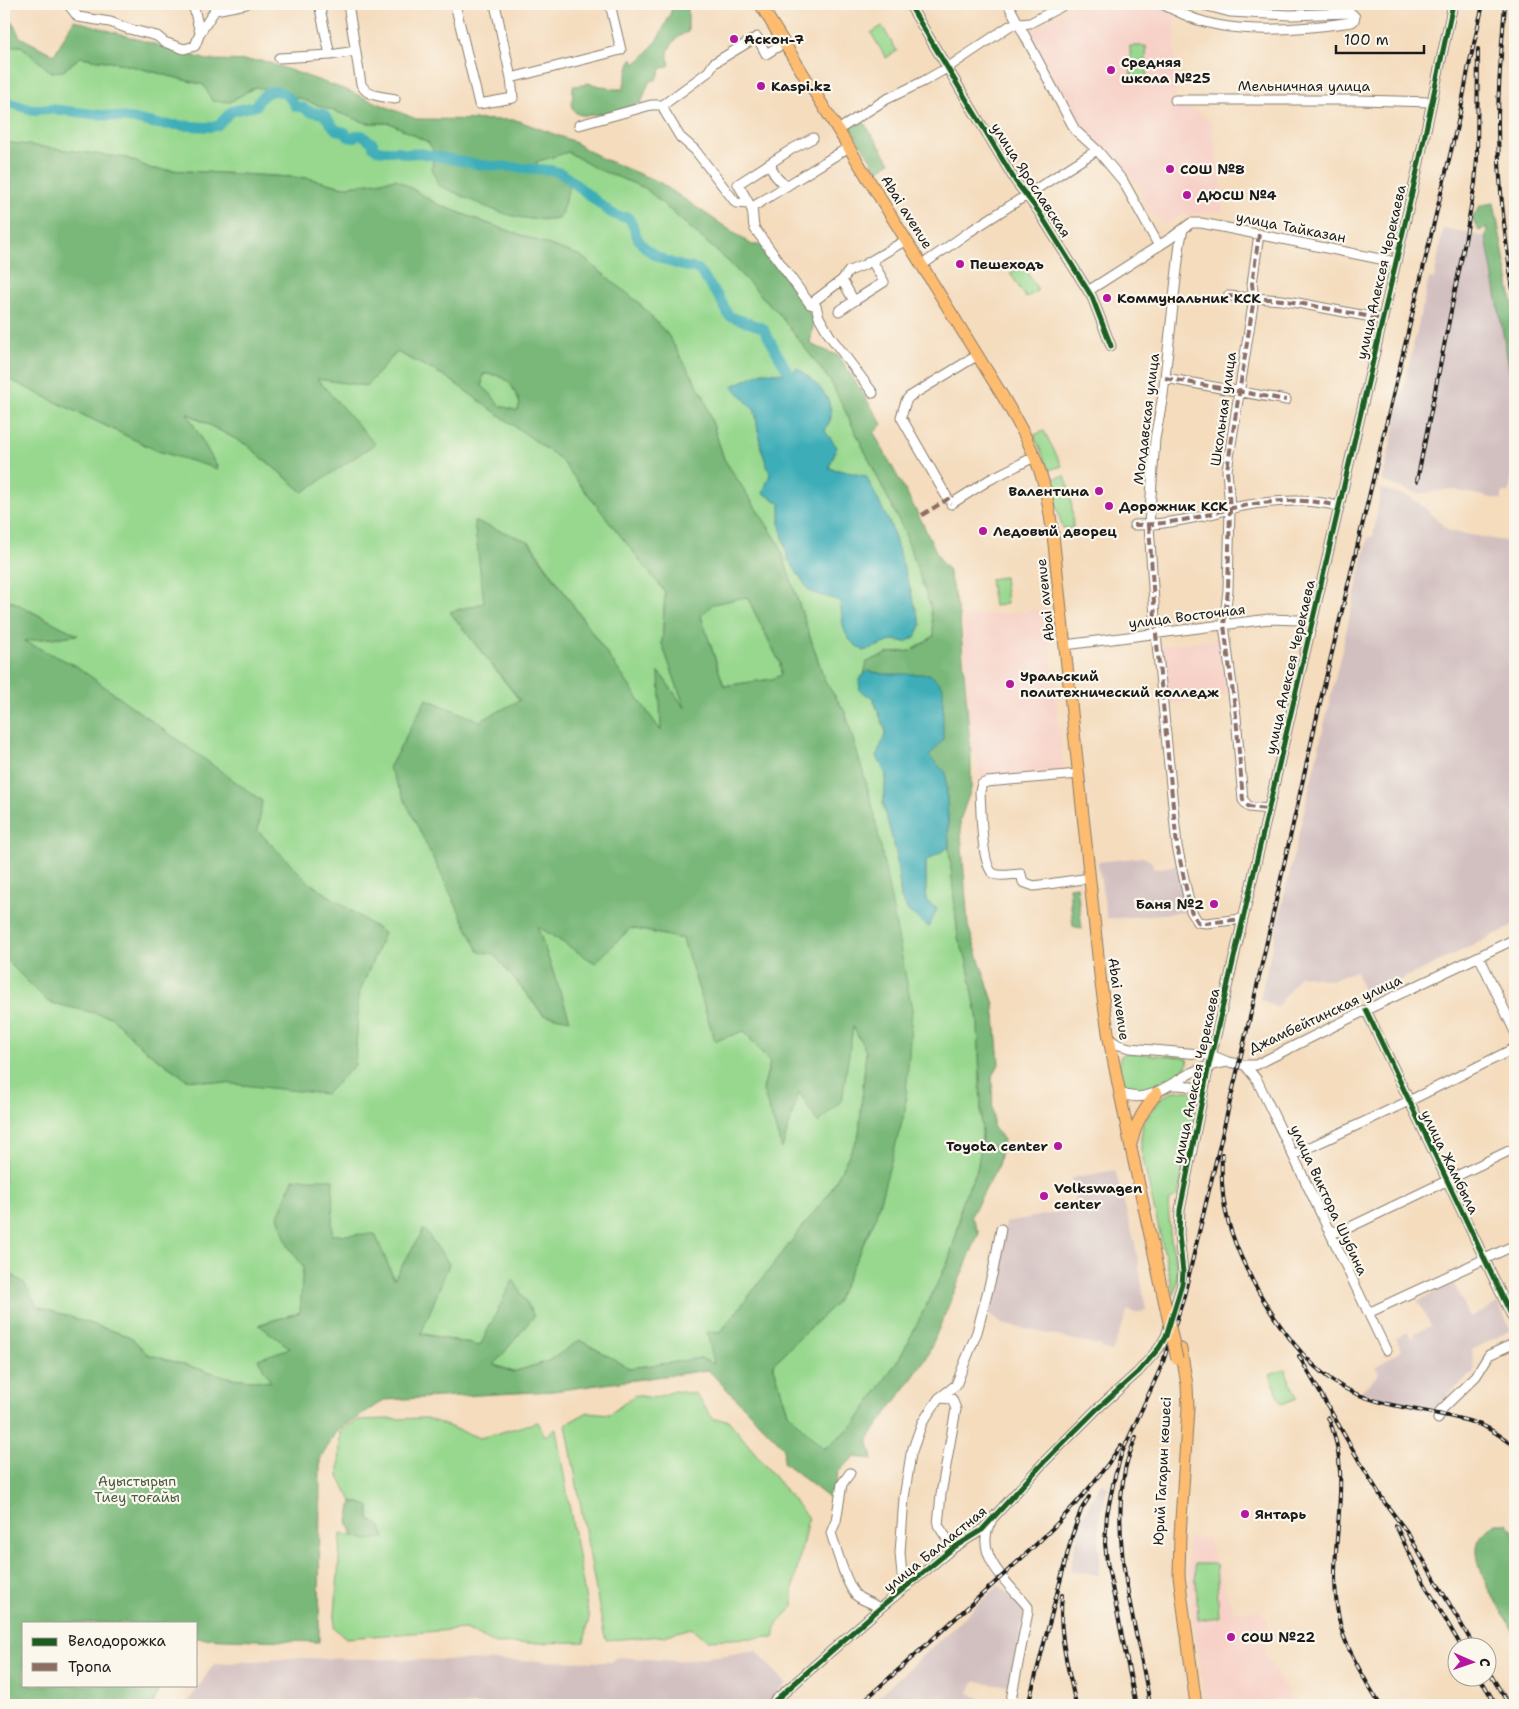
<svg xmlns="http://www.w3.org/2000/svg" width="1519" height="1709" font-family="'Shantell Sans',sans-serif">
<rect width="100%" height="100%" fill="#fbf7ec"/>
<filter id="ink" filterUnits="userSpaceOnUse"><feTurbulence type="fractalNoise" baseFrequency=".02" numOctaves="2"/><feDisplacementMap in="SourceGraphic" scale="10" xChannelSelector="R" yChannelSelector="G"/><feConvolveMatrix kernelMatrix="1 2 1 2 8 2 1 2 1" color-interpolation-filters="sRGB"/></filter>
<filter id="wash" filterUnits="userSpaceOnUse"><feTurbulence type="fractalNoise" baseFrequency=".0096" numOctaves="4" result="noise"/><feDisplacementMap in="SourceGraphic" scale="20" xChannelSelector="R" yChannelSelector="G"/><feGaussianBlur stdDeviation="1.12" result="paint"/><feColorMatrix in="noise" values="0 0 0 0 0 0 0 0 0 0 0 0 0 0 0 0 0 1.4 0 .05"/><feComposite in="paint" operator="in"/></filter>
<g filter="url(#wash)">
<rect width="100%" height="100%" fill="#f4dcbd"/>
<path fill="#f7d1c7" d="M1079 4H1155L1175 13V109H1194L1211 123 1223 193 1222 212 1182 214 1165 225 1147 209 1139 184 1095 145 1078 127 1027 32Z
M1046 609 1064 772 980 778 976 755 971 751 963 616 995 615Z
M1220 639 1227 695 1168 705 1161 646Z
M1187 1538 1208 1539 1233 1612 1259 1609 1267 1620 1265 1654 1295 1705H1205L1190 1594Z"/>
<path fill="#d2bfc0" d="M1443 228 1486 237 1515 400V454L1509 493 1502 492V500L1450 489 1419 494 1382 481 1429 278 1434 279Z
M1381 489 1410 497 1424 507 1449 531 1515 543V925L1365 997 1356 971 1331 980 1300 975 1277 1008 1260 999 1368 538 1373 536Z
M1143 857 1152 862 1154 869 1179 865 1186 912 1107 919 1098 862Z
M1115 1170 1135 1243 1146 1310 1136 1313 1128 1310 1112 1352 1101 1348 1099 1345 1002 1324 986 1311 1006 1222 1076 1209 1072 1178Z
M1454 1283 1470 1317 1498 1303 1511 1330 1472 1350 1474 1371 1432 1410 1416 1408 1360 1392 1379 1374 1376 1367 1402 1350 1396 1338 1408 1332 1412 1338 1415 1336 1414 1333 1431 1326 1418 1301Z
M1101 1483 1108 1486 1099 1521V1575L1070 1571 1081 1519Z
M999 1585 1025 1611 1009 1686 977 1681 973 1684 969 1693 994 1705H869Z
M757 1651 786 1684 763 1705H186L214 1664 294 1658 612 1662 617 1657 677 1661Z"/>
<path fill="#97d88e" stroke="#5a7a55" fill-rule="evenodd" d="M882 26 897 51 886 58 871 33Z
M4 46H21L51 72 63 71 80 57 119 63 204 85 230 102 255 87 282 92 367 123H390L428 142 434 151 432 168 529 219 550 220 560 217 551 170 539 169 536 161 568 152 595 168 645 188 729 262 779 314 831 382 904 531 930 605 934 636 911 651 889 653 867 662 864 675 859 679 873 698 886 732 877 756 886 775 883 805 896 852 901 898 929 927 937 909 926 901V861L949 847 958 938 967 961 978 1021 982 1142 977 1170 961 1204 957 1232 948 1262 903 1352 856 1423 824 1449 788 1413 773 1364 835 1304 875 1219 873 807 845 712 825 681 778 542 724 459 704 397 668 335 639 303 581 256 478 220 437 204 396 179 343 187 308 178 151 169 127 158 4 142ZM762 372 789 374 811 378 828 399 831 418 825 431 829 468 866 477 891 526 921 625 916 636 906 642 894 640 864 651 844 629 840 601 780 525 781 503 761 448 755 411Z
M1130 46H1146L1147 78H1131Z
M1023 266 1038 290 1026 298 1010 273Z
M397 352 445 376 559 458 665 592 662 644 686 710 660 673 661 732 529 541 484 603 450 612 520 701 480 722 426 699 494 954 543 1015 569 1019 536 925 631 928 683 939 715 1040 744 1031 770 1062 763 1090 782 1148 799 1092 853 1026 866 1051 859 1135 830 1192 720 1333 715 1365 700 1358 670 1363 629 1368 580 1340 549 1361 513 1372 493 1364 534 1316 480 1346 421 1333 449 1264 424 1229 394 1279 288 1246 303 1265 301 1312 260 1324 291 1348 272 1382 231 1378 147 1354 131 1337 36 1306 24 1283 9 1273 4 1278V958L48 1002 111 1017 145 1050 186 1079 355 1065 359 994 384 933 310 883 258 831 261 801 76 666 23 641 77 635 4 597V377L158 451 218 468 186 413 247 445 303 492 316 378 366 386Z
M483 374C507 374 512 383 520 404L517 411 499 405 490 393 482 387Z
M1044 431 1062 466 1049 470 1034 435Z
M1065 476C1071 493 1073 510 1073 528H1063L1061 524 1050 479Z
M1004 577 1007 604 994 606 990 579Z
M747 596 780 663 781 675 772 679 724 686 701 616 713 604Z
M1127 1053 1183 1057 1187 1059 1188 1063 1185 1068 1150 1091 1130 1090C1121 1083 1117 1067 1121 1056Z
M1175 1091H1191L1196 1097 1197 1103 1178 1195 1168 1202C1169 1212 1169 1223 1170 1233 1173 1254 1182 1274 1174 1295L1149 1186 1141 1150V1138L1143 1123 1162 1097Z
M1285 1369 1297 1398 1282 1404 1270 1375Z
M675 1391 696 1394 713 1419 728 1420 808 1518 793 1589V1607L777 1624 774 1637 707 1640 691 1628 664 1636 606 1640 603 1629 566 1424 588 1412 610 1414 635 1395 653 1398Z
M426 1418 480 1438 538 1422 545 1436 556 1429 589 1619 584 1642 495 1644 465 1629 346 1638 334 1628 341 1533 367 1540 381 1527 369 1519V1506L352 1501 339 1477 340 1431 358 1420Z
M1195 1564H1216L1219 1617 1198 1620Z"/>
<path fill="#79b879" stroke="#4a6a4a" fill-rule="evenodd" d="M673 4H688V32C679 35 670 43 668 53 667 56 669 62 670 65L661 69 657 79 649 82 641 103C627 108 592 119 578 114 575 113 574 110 572 109L573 86 583 85 588 83 613 89H623L630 62 633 58 634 64C651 54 669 23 673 4Z
M4 6 20 37 54 55 74 20 207 60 264 61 346 90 416 119 516 120 570 140 601 158 659 182 752 245H763L814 320 810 344 839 356 882 424 874 433 921 520 941 562 948 569 960 620 971 757V789L960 820 968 926 994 1004 999 1064 992 1078 993 1126 1003 1140 998 1166 971 1216 979 1233 926 1359 868 1439 873 1459 854 1457 838 1472 833 1501 783 1462 784 1448 708 1370 553 1391 384 1400 336 1431 320 1460 319 1642 196 1638V1623H24V1685H161L153 1705H4V1278L9 1273 24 1283 37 1306 131 1337 147 1354 231 1378 271 1382 258 1359 290 1348 259 1325 300 1312 303 1266 288 1246 278 1216 293 1179H333L332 1235 375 1234 394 1279 424 1229 449 1264 421 1334 480 1346 513 1279 534 1316 494 1365 513 1372 549 1361 580 1340 629 1368 670 1363 700 1358 714 1364 707 1332 720 1333 830 1192 859 1135 866 1051 853 1027 842 1100 818 1123 799 1092 782 1149 763 1090 770 1062 744 1031 715 1041 683 939 631 928 595 963 537 926 570 1020 544 1015 494 954 479 952 389 768 426 699 480 721 520 700 450 612 484 603 474 521 528 541 661 731 659 672 685 708 662 644 665 592 559 458 445 376 397 352 366 386 317 379 375 444 303 492 247 445 187 413 218 469 158 451 4 377V142L127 158 152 169 308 178 343 187 396 179 437 204 478 220 581 256 639 303 668 335 704 397 724 459 778 542 825 681 845 712 873 807 912 1009 905 1111 875 1219 835 1304 773 1364 788 1413 824 1449 856 1423 903 1352 948 1262 957 1232 961 1204 977 1170 982 1142 978 1021 967 961 958 938 949 847 946 773 928 756 883 674 868 671 864 675 867 662 889 653 911 651 934 636 930 605 904 531 831 382 779 314 729 262 645 188 595 168 568 152 536 162 539 168 563 174 571 181 560 217C517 227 477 202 438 185L432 168 434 151 428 142 390 123H367L282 92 255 87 230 102 212 101 204 85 119 63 80 57 63 71 51 72 21 46H4ZM483 374C507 374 512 383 520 404L517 411 499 405 490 393 482 386ZM747 597 780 663 781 675 772 679 724 686 701 616 713 604Z
M863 121 890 162 878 171 850 127Z
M1494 203 1515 317V400L1486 237 1487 227 1479 231 1472 218 1481 205Z
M4 598 78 635 24 641 76 666 262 801 258 831 310 883 384 933 359 994 355 1065 326 1094 186 1079 145 1050 111 1017 48 1002 4 958Z
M1077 886 1082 929 1073 926 1069 887Z
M352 1501 369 1506V1519L381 1527 385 1538 367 1540 353 1536 348 1521Z
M1496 1523H1507L1515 1534V1634C1503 1612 1471 1568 1478 1543 1480 1535 1489 1528 1496 1523Z"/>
<path fill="#3cadb8" stroke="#2c646a" d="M797 368C812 378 836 399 830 420 829 423 826 427 825 431L837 447 829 468 866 476 891 526 921 625 916 636 906 642 894 640 864 651C840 637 844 626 840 601L810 592 788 559 780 525V503L763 493 770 474 761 448 755 411 732 386 762 372 789 374Z
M868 671 883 674H930L943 687V740L929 756 946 773 949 847 926 861V901L937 909 929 927 908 911 901 898 896 852 883 805 886 775 877 756 886 732 873 698 860 691 859 679Z"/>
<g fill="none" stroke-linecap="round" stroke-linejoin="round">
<path stroke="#3cadb8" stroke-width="10" d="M4 101 32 110 51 109 135 119 157 124 209 127 217 126 232 111 256 106C267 84 285 88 296 107H302L308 111 323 114 336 130 345 132 348 137 354 138 356 135H362L373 143V147L377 150 384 151H397L405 154 419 153 482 165 551 170 563 174 611 213 620 217H628C634 225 634 232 638 239 649 258 678 266 698 269L720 299 729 316 763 328 789 374"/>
</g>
</g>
<g filter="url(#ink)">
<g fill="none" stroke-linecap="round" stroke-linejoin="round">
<defs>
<path id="minor" d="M68 4 78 17 110 22 129 29 157 36 164 42 184 49 195 46 200 33
M193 4 200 33 215 10 213 4
M319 4 330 55
M348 4 361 84C367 97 381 96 395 99
M455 4 479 104 513 98 511 78 495 4
M909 4 1016 182 1039 212 1092 297 1111 346
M1008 4 1075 130 1097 150 1123 181 1159 246
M1162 4C1174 10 1186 16 1198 20 1243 35 1305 29 1352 22L1354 20 1355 17 1351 13 1290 15 1230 12 1200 4
M215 10 246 4
M279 58 330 55 356 51
M511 78 621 50 610 4
M1175 100H1360L1432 102
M663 105 665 112 680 137 695 150 736 203 749 204
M579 125 651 105H663L708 72 714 63 757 37 766 54 784 43
M838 130 885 100 924 81 947 68 1011 25 1030 23 1066 4
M813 138 792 149 738 184C743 193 748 201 752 210 754 217 752 223 755 229L810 304 816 306 819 317 830 336 873 393
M771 163C772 174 778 180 787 186
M751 208 849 147
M1183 229 1180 243 1163 395 1155 439 1149 525 1156 634 1177 846 1191 911 1198 922 1206 923 1242 919
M1259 234 1252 284 1254 298 1227 470 1230 508 1228 590 1224 625 1236 716 1243 800 1249 807 1268 809
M922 265 969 232 1097 150
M1088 291 1171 238 1191 223H1201L1222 227 1395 262
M1228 296 1282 300 1382 319
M854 301 884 282 872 261
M810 304 842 280 849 271 864 265 906 240
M839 311 854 301 842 280
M1165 378 1286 400
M948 499 901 417 906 401 909 397 978 355
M951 504 989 480 1034 457
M1134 525C1156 525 1188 520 1210 514 1217 513 1224 510 1232 508 1266 501 1304 497 1338 506
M1065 645 1269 619 1298 620 1311 622
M1079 774 987 782 982 784 980 791C981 806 981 867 994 874 1001 877 1013 874 1021 874L1023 882 1034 886 1090 878
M1479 956 1515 1032
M1366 1010 1515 1323
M1109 1039 1119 1045 1130 1048 1211 1055 1228 1062 1245 1065H1256L1366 1010 1515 939
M1245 1065 1257 1080 1386 1350
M1173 1085C1183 1085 1190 1085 1198 1091L1201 1101
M1120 1093C1148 1105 1167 1085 1191 1073 1203 1067 1214 1064 1228 1062
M1293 1155 1409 1101 1515 1048
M1327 1228 1335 1232 1344 1230 1515 1148
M1368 1313 1515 1245
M939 1398 952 1399 956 1409 941 1494 938 1525 953 1548
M1438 1419 1440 1411 1476 1376 1489 1355 1515 1343
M850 1473 842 1484 836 1521 831 1533C836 1548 846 1585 856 1595 863 1602 872 1601 879 1609
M991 1522C973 1552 1006 1582 1024 1602L1028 1607V1612L1010 1705
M908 1586 902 1575 900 1553 904 1498 911 1454 922 1423 939 1398 956 1385 963 1367 977 1332 993 1271 1001 1229
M770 1705 879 1609 953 1548 982 1530 1044 1462 1096 1410 1138 1372 1159 1348 1166 1336 1182 1284 1183 1272 1179 1235 1180 1210 1209 1065 1416 176 1453 4"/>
<path id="major" d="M760 4 1002 395C1017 421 1034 449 1042 478 1048 497 1050 516 1053 535L1101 984 1109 1039 1131 1148
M1132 1141C1136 1122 1145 1108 1157 1093
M1181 1349 1187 1385 1188 1408 1180 1536 1179 1576 1196 1705"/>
</defs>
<use href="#minor" stroke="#887c6c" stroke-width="11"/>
<use href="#major" stroke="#887c6c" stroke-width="13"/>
<use href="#minor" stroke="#fff" stroke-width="9"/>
<use href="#major" stroke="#fdbc70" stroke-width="11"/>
<defs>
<path id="rail" d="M1505 4C1502 43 1498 83 1498 122 1498 183 1505 242 1515 302
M1417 481 1465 241 1475 183 1477 159 1478 49
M1222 1154C1221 1176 1222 1200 1228 1221 1243 1276 1297 1368 1352 1392 1390 1409 1433 1410 1472 1422 1488 1426 1502 1437 1515 1446
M1299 1356 1361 1464 1385 1503 1407 1532 1474 1646
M1328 1417C1350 1467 1336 1520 1335 1572 1335 1593 1337 1618 1344 1637 1353 1661 1367 1683 1380 1705
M1136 1437C1132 1448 1127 1459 1125 1470 1109 1547 1138 1629 1150 1705
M1396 1526 1420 1576 1461 1646
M1062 1595C1058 1633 1068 1668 1076 1705
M1486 1667 1509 1705
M1479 1676 1496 1705
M859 1705C899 1670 938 1634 978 1598 1030 1551 1082 1505 1121 1445
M1028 1705 1072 1536 1081 1510 1089 1497
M1136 1705 1107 1562 1105 1543 1107 1514 1114 1480 1121 1455 1162 1365 1183 1300 1251 1013 1320 703 1461 109 1468 70 1483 4"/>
</defs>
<use href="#rail" stroke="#1c1c1c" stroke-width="4"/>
<use href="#rail" stroke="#fbf7ec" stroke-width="2" stroke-dasharray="5.5" stroke-linecap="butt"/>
<defs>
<path id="major-bridge" d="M1131 1148 1177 1359"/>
</defs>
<use href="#major-bridge" stroke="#887c6c" stroke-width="13" stroke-linecap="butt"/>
<use href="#major-bridge" stroke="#fdbc70" stroke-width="11"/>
<path stroke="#8d6e63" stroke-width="4" stroke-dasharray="8 4" stroke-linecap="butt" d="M1259 234 1252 284 1254 298 1227 470 1230 508 1228 590 1224 625 1236 716 1243 800 1249 807 1268 809
M1228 296 1282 300 1382 319
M1165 378 1286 400
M922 515 948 499 951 504
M1134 525C1156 525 1188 520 1210 514 1217 513 1224 510 1232 508 1266 501 1304 497 1338 506
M1149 525 1156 634 1177 846 1191 911 1198 922 1206 923 1242 919"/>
<defs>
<path id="cycleway" d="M909 4 1016 182 1039 212 1092 297 1111 346
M1366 1010 1515 1323
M770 1705 879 1609 953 1548 982 1530 1044 1462 1096 1410 1138 1372 1159 1348 1166 1336 1182 1284 1183 1272 1179 1235 1180 1210 1209 1065 1416 176 1453 4"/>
</defs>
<use href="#cycleway" stroke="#fbf7ec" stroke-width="8"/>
<use href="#cycleway" stroke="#1b5e20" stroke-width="5"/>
</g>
</g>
<g fill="#b5179e" stroke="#fbf7ec" stroke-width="2">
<circle cx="734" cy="39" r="5"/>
<circle cx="1111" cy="70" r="5"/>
<circle cx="761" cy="86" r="5"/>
<circle cx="1170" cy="169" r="5"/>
<circle cx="1187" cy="195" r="5"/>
<circle cx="960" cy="264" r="5"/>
<circle cx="1107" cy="298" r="5"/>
<circle cx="1099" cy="491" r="5"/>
<circle cx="1109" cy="506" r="5"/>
<circle cx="983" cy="531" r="5"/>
<circle cx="1010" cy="684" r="5"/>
<circle cx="1214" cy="904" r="5"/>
<circle cx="1058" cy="1146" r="5"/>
<circle cx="1044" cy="1196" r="5"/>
<circle cx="1245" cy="1514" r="5"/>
<circle cx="1231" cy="1637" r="5"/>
</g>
<g text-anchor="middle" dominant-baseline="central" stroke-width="4.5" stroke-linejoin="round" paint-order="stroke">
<g font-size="14" font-weight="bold" fill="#1c1c1c" stroke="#fbf7ec" text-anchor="start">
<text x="744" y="39">Аскон-7</text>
<text x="1121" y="62">Средняя<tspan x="1121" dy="16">школа №25</tspan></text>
<text x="771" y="86">Kaspi.kz</text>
<text x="1180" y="169">СОШ №8</text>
<text x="1197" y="195">ДЮСШ №4</text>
<text x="970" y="264">Пешеходъ</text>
<text x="1117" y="298">Коммунальник КСК</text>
<text x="1089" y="491" text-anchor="end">Валентина</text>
<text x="1119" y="506">Дорожник КСК</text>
<text x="993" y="531">Ледовый дворец</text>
<text x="1020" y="676">Уральский<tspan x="1020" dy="16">политехнический колледж</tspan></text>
<text x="1204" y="904" text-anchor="end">Баня №2</text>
<text x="1048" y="1146" text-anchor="end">Toyota center</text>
<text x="1054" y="1188">Volkswagen<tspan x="1054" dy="16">center</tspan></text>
<text x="1255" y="1514">Янтарь</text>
<text x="1241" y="1637">СОШ №22</text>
</g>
<g font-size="14" fill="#1c1c1c" stroke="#fbf7ec">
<text x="1304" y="86">Мельничная улица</text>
<text transform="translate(1031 180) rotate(57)">улица Ярославская</text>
<text transform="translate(907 212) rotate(58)">Abai avenue</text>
<text transform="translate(1291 227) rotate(11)">улица Тайказан</text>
<text transform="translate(1381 272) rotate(-77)">улица Алексея Черекаева</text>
<text transform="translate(1223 409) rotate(-82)">Школьная улица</text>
<text transform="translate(1146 419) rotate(-83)">Молдавская улица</text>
<text transform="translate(1045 600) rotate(-96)">Abai avenue</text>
<text transform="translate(1187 616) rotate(-7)">улица Восточная</text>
<text transform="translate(1290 667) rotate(-77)">улица Алексея Черекаева</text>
<text transform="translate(1119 999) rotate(82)">Abai avenue</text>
<text transform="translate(1325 1014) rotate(-25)">Джамбейтинская улица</text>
<text transform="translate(1196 1076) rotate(-78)">улица Алексея Черекаева</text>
<text transform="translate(1450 1162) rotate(64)">улица Жамбыла</text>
<text transform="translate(1329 1200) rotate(65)">улица Виктора Шубина</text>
<text transform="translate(1162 1471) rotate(-87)">Юрий Гагарин көшесі</text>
<text transform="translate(935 1549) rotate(-39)">улица Балластная</text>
</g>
<g font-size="14" fill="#475e44" stroke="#fbf7ec">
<text x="137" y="1481">Ауыстырып<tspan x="137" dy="16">Тиеу тоғайы</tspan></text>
</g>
</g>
<rect width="1519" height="1709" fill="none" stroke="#fbf7ec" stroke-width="20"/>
<rect x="22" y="1622" width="175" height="65" fill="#fbf7ec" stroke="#a29f99"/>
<rect x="32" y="1638" width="25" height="8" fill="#1b5e20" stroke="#a29f99"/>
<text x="68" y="1646" font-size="15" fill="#1c1c1c">Велодорожка</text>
<rect x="32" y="1663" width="25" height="8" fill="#8d6e63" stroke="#a29f99"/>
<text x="68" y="1672" font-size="15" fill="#1c1c1c">Тропа</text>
<g transform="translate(1472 1662) rotate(92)"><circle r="24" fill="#fbf7ec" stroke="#a29f99"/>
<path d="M0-4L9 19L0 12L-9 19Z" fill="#b5179e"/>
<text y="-8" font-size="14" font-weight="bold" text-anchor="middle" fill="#1c1c1c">С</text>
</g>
<path d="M1336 45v8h88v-8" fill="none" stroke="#1c1c1c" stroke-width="2.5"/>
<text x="1344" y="45" font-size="15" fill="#1c1c1c" stroke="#fbf7ec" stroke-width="4" paint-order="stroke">100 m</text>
</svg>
